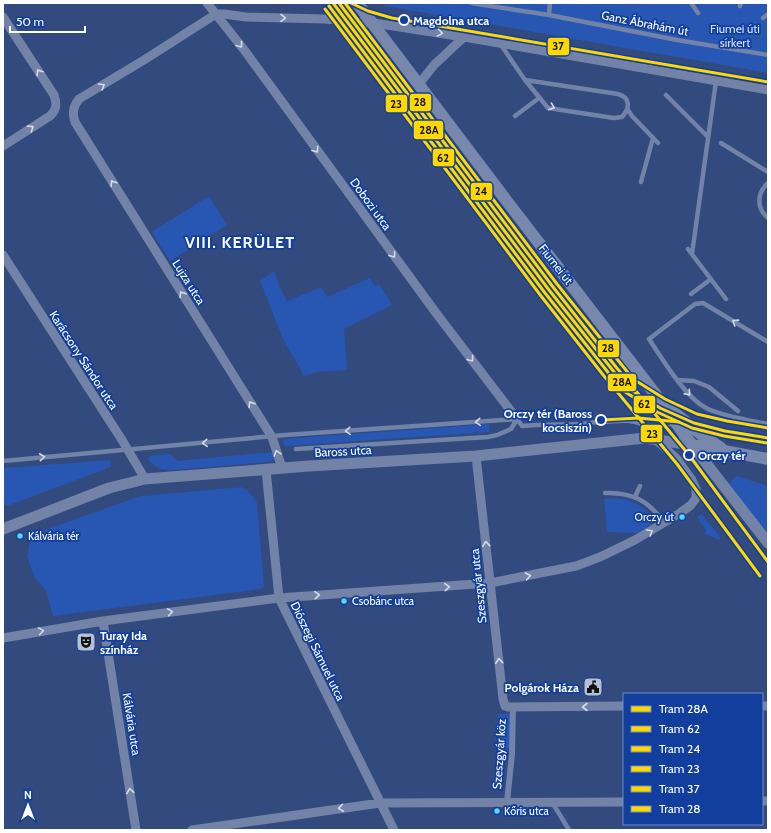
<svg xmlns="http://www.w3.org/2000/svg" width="771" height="833" font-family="Cabin,sans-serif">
<rect width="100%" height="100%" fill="#324a7e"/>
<path fill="#2756b3" d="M382 3H768V73L385 6Z
M209 196 227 225 170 261 152 232Z
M274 271 279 286 287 301 321 287 327 297 370 278 375 286 379 284 392 305 344 329 347 370 318 372 303 376 301 370 283 339 260 281Z
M489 424V432L284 446 282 439Z
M272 452 277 458 275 460 268 462 173 470C163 470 154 468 148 459L150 456 170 454 178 461Z
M110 460 111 467 7 506 3 504V473L5 468Z
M737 476 768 486V536L727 484Z
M241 487C249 491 253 495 257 503L264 586 261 589 53 616 46 590 35 578 27 557 31 535 140 496Z
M613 498C632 499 644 506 656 521L637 533 607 532 604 499Z
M702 514 720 537 719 540 705 534 706 530 697 517Z
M498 714H510V749L497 748Z"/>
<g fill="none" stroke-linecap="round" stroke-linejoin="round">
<path stroke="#7283a7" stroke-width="4.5" d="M471 3 549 15 677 40 768 55
M691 3 698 13
M740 6 741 3
M549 15 550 3
M763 18 768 14
M501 45 525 80 548 108 614 118 622 117C630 108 631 98 618 94L525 80
M666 95 708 137
M628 110 632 116 658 143
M515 116 539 98
M721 143 768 172
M641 182 653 138
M768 183C757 193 756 208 768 218
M688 249 726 299
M692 254 716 81
M691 294 711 279
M768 342 703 303 695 304 649 339C663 360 686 399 708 409 727 417 748 420 768 424
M678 380 694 381 709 387 738 411
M517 419 522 426C541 424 561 425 581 424 599 422 621 417 639 423 646 425 650 432 654 438
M296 449 488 437 497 435 511 429 517 419
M3 461 285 435 517 419
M605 493C633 492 648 501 664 522
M635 497 640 486
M552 802 569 830"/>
<path stroke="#7283a7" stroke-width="6" d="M507 802 512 754 513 707"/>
<path stroke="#7283a7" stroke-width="9" d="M207 3 245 51 436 313 517 419
M3 17 54 95C57 104 57 109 50 116L3 146
M419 84 434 65 464 37
M3 255 122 440 145 479
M476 456 503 699 505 706 508 707 624 706
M282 468 272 437 75 122C72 113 73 107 79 99L144 60 216 14H224L246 17 325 19 374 23 464 37 768 90
M266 470 279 598 394 830
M103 621 136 830
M3 638 103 621 279 598 490 583 576 566 600 557 635 540 680 513 691 505 696 498V489L692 480 676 458 655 439
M762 706H768
M762 801H768
M192 830 380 803 624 802"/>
<path stroke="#7283a7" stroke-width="11" d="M3 529 109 488 145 479 309 466 476 456 645 438 692 445 768 543"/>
<path stroke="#7888ac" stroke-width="12" d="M357 3 506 200 656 395 692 445 768 459
M672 411 706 438 721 448"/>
<path stroke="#7d8cad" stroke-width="1" d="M595 424 631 422 725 431"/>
<defs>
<path id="tram-1" d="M333 3 549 290 626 387 660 408 694 423 725 431 768 438
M601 420 639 418 679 422"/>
<path id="tram-2" d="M329 6 545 293 622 390 657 412 692 428 724 436 767 443"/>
<path id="tram-3" d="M339 3 553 287 616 367 689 455 768 562"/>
<path id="tram-4" d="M325 9 541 296 604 376 677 464 760 576"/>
<path id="tram-5" d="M351 3 368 11 392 18 768 82"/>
<path id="tram-6" d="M345 3 557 284 633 379 665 399 697 414 727 421 768 428"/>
</defs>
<use href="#tram-1" stroke="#123f9d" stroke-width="6"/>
<use href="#tram-2" stroke="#123f9d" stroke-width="6"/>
<use href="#tram-3" stroke="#123f9d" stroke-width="6"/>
<use href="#tram-4" stroke="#123f9d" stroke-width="6"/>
<use href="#tram-5" stroke="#123f9d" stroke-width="6"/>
<use href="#tram-6" stroke="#123f9d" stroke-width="6"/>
<use href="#tram-1" stroke="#ffd800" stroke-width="3"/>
<use href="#tram-2" stroke="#ffd800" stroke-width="3"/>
<use href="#tram-3" stroke="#ffd800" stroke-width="3"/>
<use href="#tram-4" stroke="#ffd800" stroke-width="3"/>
<use href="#tram-5" stroke="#ffd800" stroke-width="3"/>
<use href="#tram-6" stroke="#ffd800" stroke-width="3"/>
</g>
<defs><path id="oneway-chevron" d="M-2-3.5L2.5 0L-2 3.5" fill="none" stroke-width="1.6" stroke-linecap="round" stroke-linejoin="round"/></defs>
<g stroke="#d5dae5">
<use href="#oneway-chevron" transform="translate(283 18) rotate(1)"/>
<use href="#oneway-chevron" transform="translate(440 33) rotate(9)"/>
<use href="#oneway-chevron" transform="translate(240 45) rotate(52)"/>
<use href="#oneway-chevron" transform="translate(39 72) rotate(-123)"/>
<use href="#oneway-chevron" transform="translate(102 86) rotate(-31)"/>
<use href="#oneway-chevron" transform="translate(552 107) rotate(20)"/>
<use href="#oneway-chevron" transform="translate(31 128) rotate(-33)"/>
<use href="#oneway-chevron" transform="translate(316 150) rotate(54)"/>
<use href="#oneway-chevron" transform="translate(113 183) rotate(-122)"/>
<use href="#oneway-chevron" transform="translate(393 255) rotate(54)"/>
<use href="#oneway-chevron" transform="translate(182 294) rotate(-122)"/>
<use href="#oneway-chevron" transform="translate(735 322) rotate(-147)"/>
<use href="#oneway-chevron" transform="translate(471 359) rotate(53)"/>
<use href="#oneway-chevron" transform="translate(688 393) rotate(49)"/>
<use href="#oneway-chevron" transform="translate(251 404) rotate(-122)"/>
<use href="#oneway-chevron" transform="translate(478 422) rotate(176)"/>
<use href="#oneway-chevron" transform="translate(348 431) rotate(176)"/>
<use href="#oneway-chevron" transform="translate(205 443) rotate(176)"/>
<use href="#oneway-chevron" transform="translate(277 453) rotate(-108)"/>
<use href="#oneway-chevron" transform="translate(42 457) rotate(-6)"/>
<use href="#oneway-chevron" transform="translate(650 532) rotate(-31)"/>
<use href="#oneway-chevron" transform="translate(486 544) rotate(-96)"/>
<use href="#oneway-chevron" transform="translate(528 576) rotate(-11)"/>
<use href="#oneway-chevron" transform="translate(447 587) rotate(-4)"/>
<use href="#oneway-chevron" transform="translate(317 595) rotate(-4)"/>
<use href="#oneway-chevron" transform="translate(170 612) rotate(-8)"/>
<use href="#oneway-chevron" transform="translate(41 631) rotate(-9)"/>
<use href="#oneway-chevron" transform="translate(499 661) rotate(-96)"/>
<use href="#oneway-chevron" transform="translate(585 707) rotate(180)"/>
<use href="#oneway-chevron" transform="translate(130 791) rotate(-99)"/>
<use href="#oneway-chevron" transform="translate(341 808) rotate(172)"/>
</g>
<defs>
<symbol id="theatre-square" viewBox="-11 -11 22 22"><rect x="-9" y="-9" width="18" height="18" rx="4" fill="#b7c0d2" stroke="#123f9d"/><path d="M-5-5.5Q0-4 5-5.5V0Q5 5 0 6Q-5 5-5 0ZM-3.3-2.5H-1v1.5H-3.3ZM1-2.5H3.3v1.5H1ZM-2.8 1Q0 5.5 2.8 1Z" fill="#111"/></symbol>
<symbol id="civic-square" viewBox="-11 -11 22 22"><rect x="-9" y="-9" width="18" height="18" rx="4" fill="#b7c0d2" stroke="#123f9d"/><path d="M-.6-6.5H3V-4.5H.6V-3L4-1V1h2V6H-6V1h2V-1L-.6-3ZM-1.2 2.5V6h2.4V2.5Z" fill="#111"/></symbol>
</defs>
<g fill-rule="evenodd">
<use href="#theatre-square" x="75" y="631" width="22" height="22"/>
<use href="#civic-square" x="582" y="676" width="22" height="22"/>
</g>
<g fill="#123f9d" stroke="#fff" stroke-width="2">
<circle cx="404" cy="20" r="5"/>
<circle cx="601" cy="420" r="5"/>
<circle cx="689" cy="455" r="5"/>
</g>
<g fill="#5ad5f0" stroke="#123f9d" stroke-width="1.5">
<circle cx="682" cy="517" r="3.5"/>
<circle cx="20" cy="536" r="3.5"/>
<circle cx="344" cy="601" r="3.5"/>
<circle cx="497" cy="811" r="3.5"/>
</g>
<g text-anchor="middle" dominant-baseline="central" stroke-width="3.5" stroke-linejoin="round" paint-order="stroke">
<g font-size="11" fill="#fff" stroke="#123f9d" text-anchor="start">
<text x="674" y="517" text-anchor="end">Orczy út</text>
<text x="28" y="536">Kálvária tér</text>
<text x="352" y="601">Csobánc utca</text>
<text x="504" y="811">Kőris utca</text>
</g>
<g font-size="12" font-weight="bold" fill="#fff" stroke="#123f9d" text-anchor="start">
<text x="413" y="20">Magdolna utca</text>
<text x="592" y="413" text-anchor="end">Orczy tér (Baross<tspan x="592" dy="14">kocsiszín)</tspan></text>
<text x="698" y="455">Orczy tér</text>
</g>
<g font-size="12" fill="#fff" stroke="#123f9d">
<text transform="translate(645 23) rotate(11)">Ganz Ábrahám út</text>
<text transform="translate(371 204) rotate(54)">Dobozi utca</text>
<text transform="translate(556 264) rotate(52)">Fiumei út</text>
<text transform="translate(189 282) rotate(58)">Lujza utca</text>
<text transform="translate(84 360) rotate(57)">Karácsony Sándor utca</text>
<text transform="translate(343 451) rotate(-3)">Baross utca</text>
<text transform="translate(478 586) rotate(-96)">Szeszgyár utca</text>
<text transform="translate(318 651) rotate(64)">Diószegi Sámuel utca</text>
<text transform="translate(132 724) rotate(81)">Kálvária utca</text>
<text transform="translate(499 754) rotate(-86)">Szeszgyár köz</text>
</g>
<g font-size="12" fill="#d0e0fe" stroke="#123f9d">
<text x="735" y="28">Fiumei úti<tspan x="735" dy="14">sírkert</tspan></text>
</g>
<g font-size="12" font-weight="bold" fill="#fff" stroke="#123f9d" text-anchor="start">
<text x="100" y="635">Turay Ida<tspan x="100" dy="14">színház</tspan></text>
<text x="579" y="687" text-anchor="end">Polgárok Háza</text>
</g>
<g font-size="16" font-weight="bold" letter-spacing="1" fill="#fff" stroke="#123f9d">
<text x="240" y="242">VIII. KERÜLET</text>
</g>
</g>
<g stroke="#123f9d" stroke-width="1.5">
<rect x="547" y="37" width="23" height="19" rx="4" fill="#ffd800"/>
<rect x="409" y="93" width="23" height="19" rx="4" fill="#ffd800"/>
<rect x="385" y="94" width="23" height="19" rx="4" fill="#ffd800"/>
<rect x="413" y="120" width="31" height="20" rx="4" fill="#ffd800"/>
<rect x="432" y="148" width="23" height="19" rx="4" fill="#ffd800"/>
<rect x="470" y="182" width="23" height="19" rx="4" fill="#ffd800"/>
<rect x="597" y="339" width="23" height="19" rx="4" fill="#ffd800"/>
<rect x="607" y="373" width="30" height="19" rx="4" fill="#ffd800"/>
<rect x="633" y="395" width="23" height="19" rx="4" fill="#ffd800"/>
<rect x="640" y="424" width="23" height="19" rx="4" fill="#ffd800"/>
</g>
<g font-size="11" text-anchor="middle" font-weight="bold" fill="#111">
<text x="558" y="50">37</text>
<text x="420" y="106">28</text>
<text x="396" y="108">23</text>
<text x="429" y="134">28A</text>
<text x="443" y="162">62</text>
<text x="481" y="195">24</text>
<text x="608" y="352">28</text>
<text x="622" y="386">28A</text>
<text x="644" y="408">62</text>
<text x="652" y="438">23</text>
</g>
<rect width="771" height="833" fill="none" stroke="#ffffff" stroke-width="8"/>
<rect x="623" y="693" width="140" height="132" fill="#123f9d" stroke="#718cc4"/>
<rect x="631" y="706" width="20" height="6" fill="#ffd800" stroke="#718cc4"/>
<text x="659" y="713" font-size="12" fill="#ffffff">Tram 28A</text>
<rect x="631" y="726" width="20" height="6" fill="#ffd800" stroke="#718cc4"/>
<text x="659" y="733" font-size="12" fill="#ffffff">Tram 62</text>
<rect x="631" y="746" width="20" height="6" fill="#ffd800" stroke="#718cc4"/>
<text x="659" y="753" font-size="12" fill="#ffffff">Tram 24</text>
<rect x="631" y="766" width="20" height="6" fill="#ffd800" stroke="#718cc4"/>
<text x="659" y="773" font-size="12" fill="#ffffff">Tram 23</text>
<rect x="631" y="786" width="20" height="6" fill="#ffd800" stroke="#718cc4"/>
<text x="659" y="793" font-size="12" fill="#ffffff">Tram 37</text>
<rect x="631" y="806" width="20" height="6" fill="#ffd800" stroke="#718cc4"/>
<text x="659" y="813" font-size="12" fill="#ffffff">Tram 28</text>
<g transform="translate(28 805)" stroke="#123f9d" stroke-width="3" paint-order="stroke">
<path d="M0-3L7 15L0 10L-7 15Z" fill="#ffffff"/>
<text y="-6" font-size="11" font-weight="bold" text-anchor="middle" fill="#ffffff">N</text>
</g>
<path d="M10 26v6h75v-6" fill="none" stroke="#ffffff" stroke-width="2"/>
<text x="16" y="26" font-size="12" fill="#ffffff" stroke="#123f9d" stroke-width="3" paint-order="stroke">50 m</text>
</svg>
